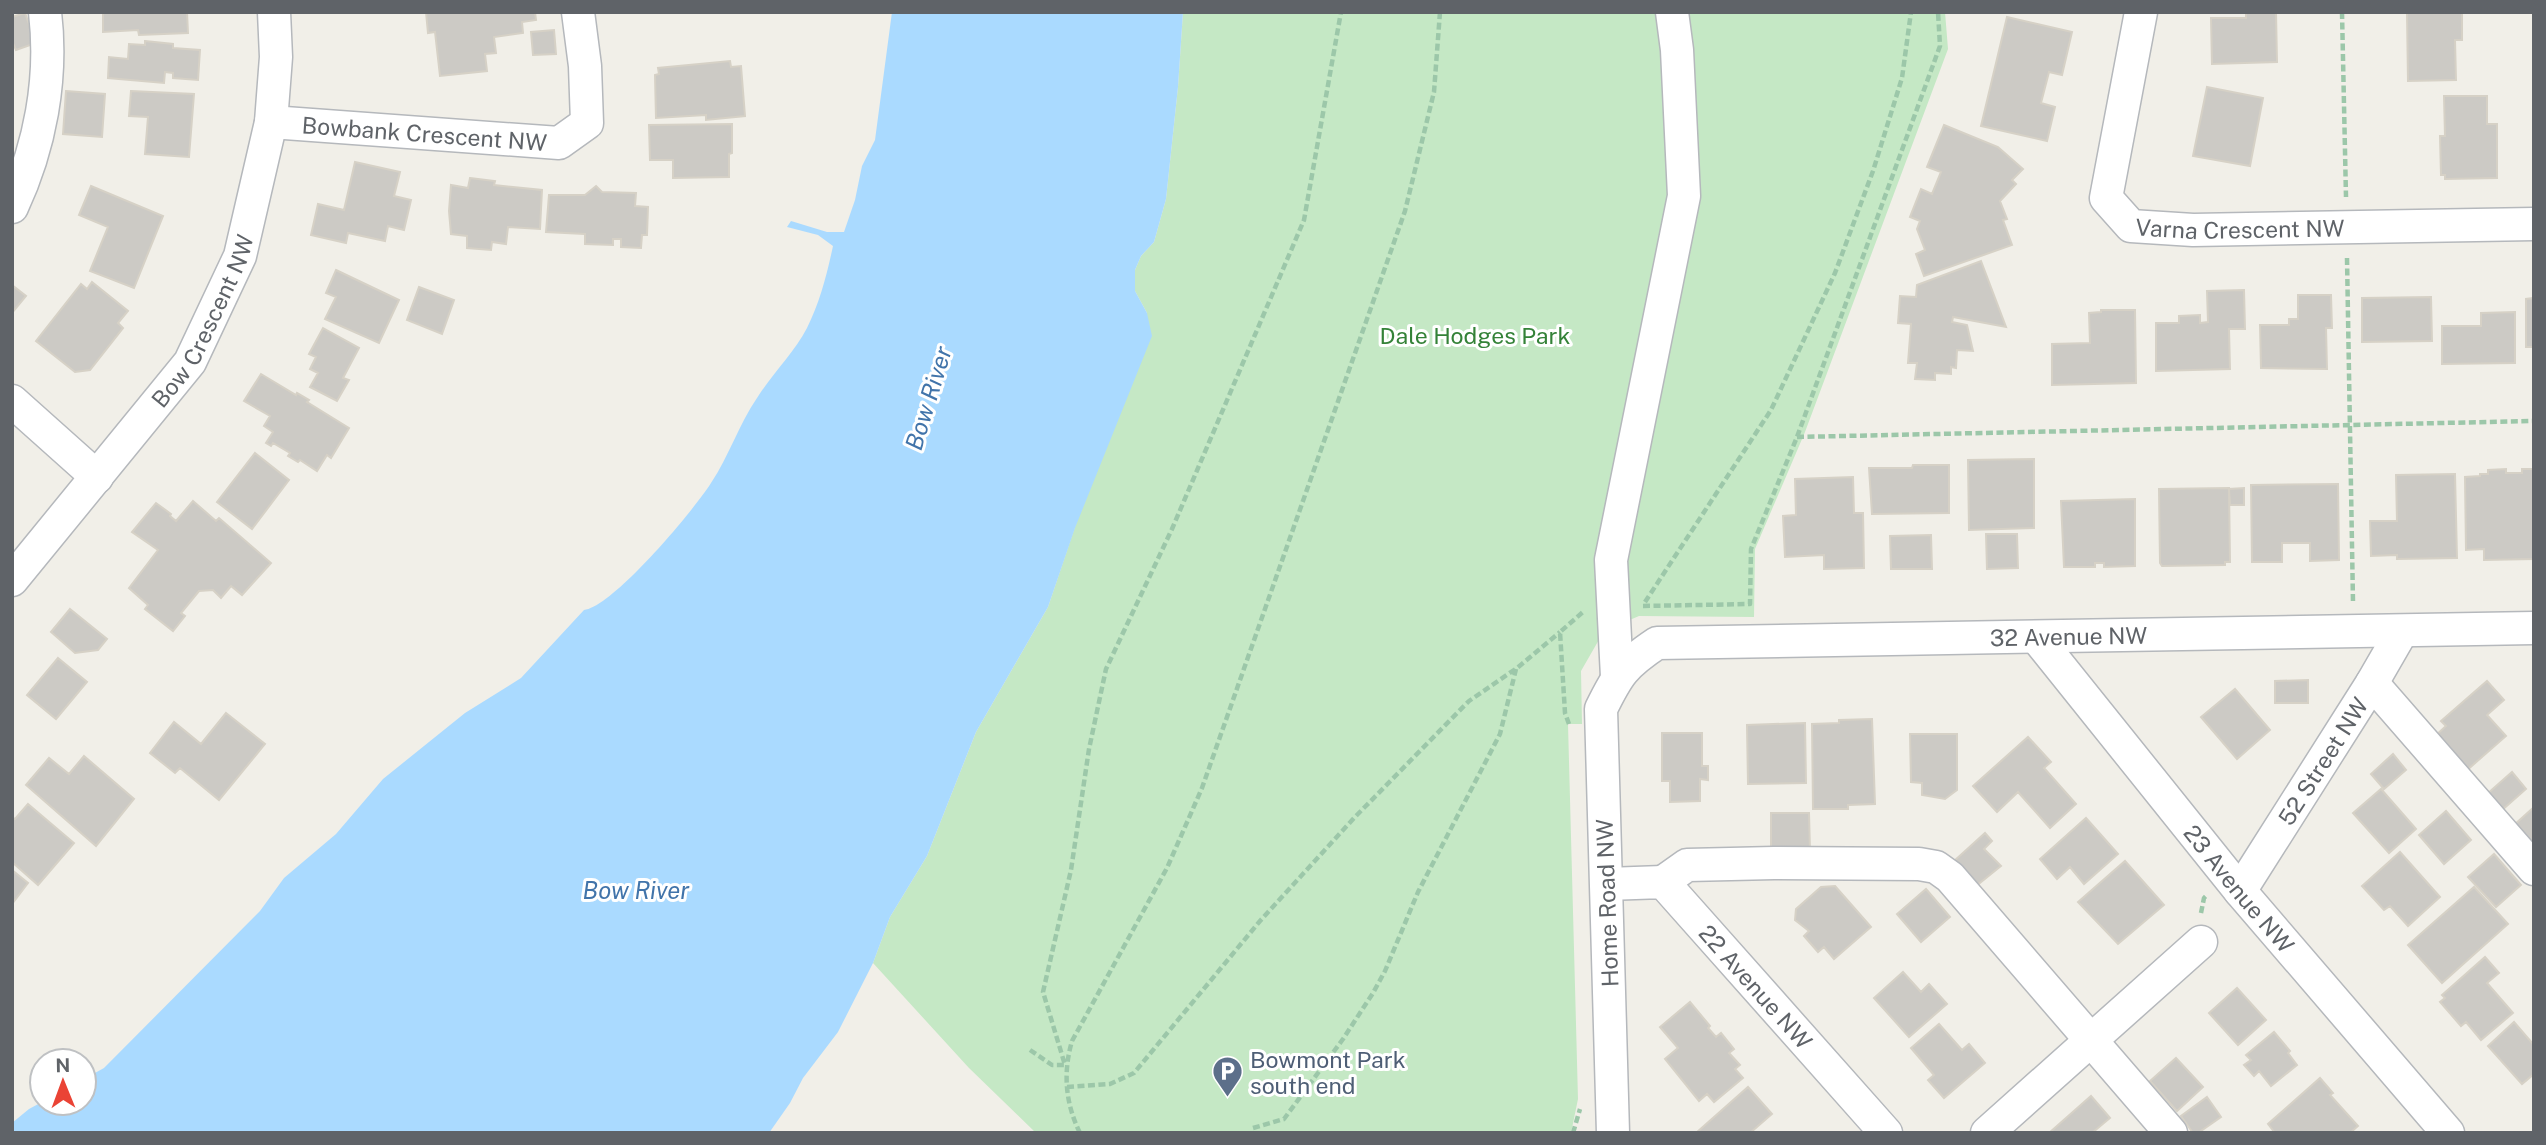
<svg xmlns="http://www.w3.org/2000/svg" width="2546" height="1145" font-family="'Public Sans',sans-serif">
<rect width="100%" height="100%" fill="#f1efe8"/>
<path fill="#c5e8c5" d="M1183 12H1945L1948 49 1805 432 1755 549 1754 617 1639 616 1604 631 1581 671 1582 724H1568L1578 1099 1571 1133H1036L969 1068 873 963 890 917 927 856 976 732 1048 607 1147 313 1135 291V270L1141 256 1154 242 1166 199 1178 87Z"/>
<path fill="#aadaff" d="M892 12H1183L1178 87 1166 199 1154 242 1141 256 1135 270V291L1147 313 1152 336 1075 528 1048 607 976 732 927 856 890 917 873 963 838 1032 803 1078 790 1103 769 1133H12V1123L29 1109 42 1102 84 1103V1079L104 1068 260 911 284 878 336 834 383 779 465 713 521 678 584 610C613 607 694 510 711 483 729 456 739 424 757 398 772 374 794 353 807 328 820 302 827 274 833 246L818 235 787 227 791 221 827 232H844L855 200 862 166 875 140Z"/>
<path fill="#cccac5" stroke="#d6d1c6" stroke-width="2" d="M103 12H187L188 33 139 35 138 30 103 32Z
M426 12H535L536 20 522 22 523 33 494 37 496 53 485 54 487 71 440 76 435 32 428 33Z
M2246 12H2276L2277 62 2212 64 2211 18H2246Z
M2407 12H2462V40H2455L2456 80 2408 81Z
M25 13 36 43 16 50 12 41V17Z
M2007 17 2072 32 2062 75 2049 72 2041 103 2055 107 2047 141 1981 126Z
M554 30 556 54 533 55 531 32Z
M145 41 173 44V48L200 50 198 80 173 78V73L165 72 164 83 108 78 109 57 128 59 129 44 145 45Z
M730 61 731 67 741 66 745 116 706 120V115L656 118 655 75 659 74 658 68Z
M2207 87 2263 98 2250 166 2193 156Z
M66 91 105 94 102 137 63 134Z
M131 91 194 94 189 157 145 154 148 117 129 116Z
M2444 96H2487V124H2497V178L2445 179V175H2441L2440 136H2445Z
M732 124V153L729 154V177L673 178V160H650L649 125Z
M1944 125 1998 147 2023 169 2012 180 2016 184 2000 201 2007 219 2003 220 2012 245 1924 276 1916 254 1925 250 1917 229 1920 221 1910 217 1921 189 1932 194 1941 172 1927 167Z
M355 162 400 172 394 196 411 200 404 230 388 226 385 241 348 233 346 243 311 235 318 204 344 210Z
M470 178 495 181 494 185 542 190 540 229 508 227 506 244 492 242 491 250 467 248V236L451 234 449 211 451 185 468 188Z
M91 186 163 216 134 288 90 271 108 227 79 215Z
M596 186 602 192 636 193 635 206 648 207 647 235H642L641 248 621 247V239H613V245L585 244V234L546 232 549 195H585Z
M1981 261 2006 327 1953 317 1952 322 1967 325 1973 351 1957 350 1956 368 1951 367V374L1935 373V380L1915 379 1917 363H1908L1911 324 1898 323 1900 296 1916 297 1917 285Z
M336 270 399 300 379 343 325 319 336 297 326 293Z
M92 282 128 311 118 323 123 328 90 370 75 372 36 341 81 284 87 289Z
M12 285 26 296 12 313Z
M419 287 454 300 442 334 407 320Z
M2244 290 2245 329H2229L2230 369 2156 371V323H2179V316L2200 315V323L2208 322 2207 291Z
M2298 295H2331L2332 328H2326L2327 369 2261 368 2260 325H2289V319H2298Z
M2431 297 2432 341 2362 342V298Z
M2534 298V347H2526V299Z
M2101 310H2135L2136 383 2052 385V344L2090 343 2089 313 2101 312Z
M2515 312V363L2442 364V326H2481V313Z
M323 328 359 348 343 378 349 380 337 401 310 387 318 373 310 369 316 357 309 354Z
M261 374 296 395 297 393 309 400 307 402 349 428 331 458 327 455 317 471 300 460 298 462 288 456 290 453 273 443 271 446 266 443 273 432 264 426 270 416 244 401Z
M255 453 289 480 252 529 217 502Z
M2034 459V528L1969 530 1968 460Z
M1913 465H1949V513L1872 514 1869 468H1912Z
M2506 469V473H2522V469H2534V559L2484 560V549L2466 550 2465 477 2480 476V474H2488V470Z
M2455 474 2457 558 2397 559V555L2371 556 2370 521H2397L2396 475Z
M1853 477 1854 513H1863L1864 568 1824 569V555L1785 557 1783 516 1796 515 1795 479Z
M2338 484 2339 560 2310 561V543H2282V562H2252L2251 485Z
M2229 488 2230 562H2225V565L2162 566 2160 563 2159 489Z
M2244 488V505H2230L2229 489Z
M2135 499V566L2104 567V563H2095V567H2064L2061 501Z
M193 501 216 521 219 518 271 563 242 595 231 586 221 598 213 590 199 591 181 613 185 616 173 631 145 609 148 605 129 588 158 550 132 532 156 503 171 514 170 516 176 521Z
M1986 534H2017L2018 568 1987 569Z
M1931 535 1932 569H1891L1890 536Z
M70 609 107 639 98 650 75 653 51 632Z
M58 658 87 682 56 719 27 695Z
M2308 680V703H2275V681Z
M2487 681 2504 700 2487 715 2506 736 2466 771 2435 736 2446 726 2441 721Z
M2235 689 2270 730 2237 759 2201 717Z
M226 713 265 744 219 800 180 768 175 773 150 753 174 722 201 744Z
M1872 719 1875 804 1848 805V809H1813L1812 724 1839 723V720Z
M1805 723 1806 783 1748 784 1747 725Z
M1662 733H1702V766H1708V780L1700 779V801L1670 802V781H1662Z
M1910 734H1957V790L1945 799 1922 795V783L1911 782Z
M2028 737 2051 762 2044 768 2076 804 2050 828 2018 792 1997 812 1973 786Z
M2393 754 2406 770 2384 789 2371 774Z
M84 756 134 799 96 846 26 785 49 758 69 774Z
M2512 772 2526 789 2502 810 2487 794Z
M2381 789 2416 829 2389 853 2353 813Z
M28 804 74 843 38 885 12 862V817L15 819Z
M2534 807V846L2514 825Z
M2446 811 2471 840 2444 864 2419 835Z
M1771 813H1809L1810 851H1771Z
M2086 818 2118 854 2084 884 2070 867 2057 879 2040 859Z
M1985 833 1992 841 1984 849 2001 866 1976 886 1954 861Z
M2400 852 2440 897 2408 926 2390 906 2384 910 2362 886Z
M2494 854 2521 885 2496 907 2468 877Z
M2125 861 2164 905 2118 944 2078 902Z
M12 870 28 883 12 904Z
M1835 886 1871 927 1834 959 1824 947 1818 952 1804 936 1809 931 1795 920 1796 909 1821 887Z
M2474 887 2508 924 2442 983 2408 945Z
M1926 889 1950 917 1921 942 1897 914Z
M2485 957 2499 973 2487 983 2513 1013 2481 1040 2466 1022 2461 1026 2440 1002 2445 998 2442 995Z
M1903 972 1921 992 1929 984 1947 1004 1909 1037 1874 998Z
M2237 988 2266 1020 2238 1045 2209 1013Z
M1690 1002 1710 1026 1708 1028 1716 1037 1721 1033 1734 1049 1729 1053 1740 1065 1735 1069 1743 1078 1714 1102 1707 1094 1699 1101 1665 1059 1678 1048 1660 1027Z
M2514 1022 2534 1045V1074L2522 1084 2488 1046Z
M1939 1024 1962 1050 1969 1044 1985 1063 1944 1098 1928 1080 1934 1075 1911 1048Z
M2274 1032 2290 1051 2288 1053 2297 1065 2271 1086 2259 1071 2254 1076 2244 1065 2251 1060 2246 1055Z
M2176 1058 2203 1087 2177 1111 2150 1081Z
M2320 1078 2333 1093 2330 1095 2358 1126 2350 1133H2275L2268 1124Z
M1748 1087 1772 1114 1750 1133H1696Z
M2091 1096 2110 1118 2092 1133H2049Z
M2207 1097 2221 1117 2198 1133H2193L2181 1116Z"/>
<g fill="none" stroke-linecap="round" stroke-linejoin="round">
<defs>
<g id="minor">
<path id="s1" d="M2141 12 2106 198 2131 226 2193 230 2534 224"/>
<path id="s2" d="M271 122 559 143 587 123 585 66 578 12"/>
<path d="M12 207C40 147 53 79 45 12"/>
<path d="M12 401 97 477"/>
<path id="s3" d="M12 580 190 362 240 256 271 122 276 57 274 12"/>
<path id="s4" d="M2037 638 2240 891 2448 1133"/>
<path d="M1617 677 1611 560 1684 196 1677 50 1672 12"/>
<path d="M2372 683 2534 869"/>
<path d="M1663 882 1687 865 1774 863 1919 864 1936 867 1950 877 2171 1133"/>
<path id="s5" d="M1607 884 1663 882 1886 1133"/>
<path id="s6" d="M2240 891 2372 683 2402 631"/>
<path id="s7" d="M1613 1133 1601 709C1618 674 1624 665 1657 643L2534 628"/>
<path d="M1987 1133 2201 942"/>
</g>
</defs>
<use href="#minor" stroke="#b5b8bc" stroke-width="35"/>
<path stroke="#9cc7a9" stroke-width="4.5" stroke-dasharray="7 3.5" stroke-linecap="butt" d="M2342 12 2346 197
M2347 258 2353 602
M1797 437 2534 421
M1645 602 1771 410 1835 273 1873 171 1902 78 1911 12
M1643 606 1750 604 1751 549 1797 437 1940 46 1938 12
M1569 724 1565 713 1560 632 1583 612
M2201 913 2204 898 2207 895
M1030 1050 1052 1065H1065L1043 992 1071 870 1089 749 1106 669 1172 529 1304 220 1341 12
M1067 1087 1110 1084 1134 1073 1260 921 1355 817 1469 701 1517 668 1560 632
M1253 1128 1284 1119 1343 1039 1373 993 1385 971 1418 892 1500 734 1516 669
M1080 1133C1065 1103 1063 1072 1072 1041L1167 868 1202 788 1405 211 1434 92 1440 12
M1573 1133 1580 1109"/>
<use href="#minor" stroke="#fff" stroke-width="32"/>
</g>
<defs>
<symbol id="parking-pin" viewBox="-11 -11 22 30"><path d="M0 17L-7.5 6A9.5 9.5 0 1 1 7.5 6Z" fill="#5c6f8a" stroke="#fff"/><path d="M-3.5-5.5H1a3.5 3.5 0 0 1 0 7H-1V5.5H-3.5ZM-1-3.4V-.6H.8a1.4 1.4 0 0 0 0-2.8Z" fill="#fff"/></symbol>
</defs>
<g fill-rule="evenodd">
<use href="#parking-pin" x="1210" y="1054" width="35" height="47"/>
</g>
<g text-anchor="middle" dominant-baseline="central" stroke-width="6" stroke-linejoin="round" paint-order="stroke">
<g font-size="23" fill="#5f6368" stroke="#fff">
<text stroke="none"><textPath href="#s2" startOffset="154">Bowbank Crescent NW</textPath></text>
<text stroke="none"><textPath href="#s1" startOffset="336">Varna Crescent NW</textPath></text>
<text stroke="none"><textPath href="#s3" startOffset="324">Bow Crescent NW</textPath></text>
<text stroke="none"><textPath href="#s7" startOffset="924">32 Avenue NW</textPath></text>
<text stroke="none"><textPath href="#s6" startOffset="154">52 Street NW</textPath></text>
<text stroke="none"><textPath href="#s4" startOffset="322">23 Avenue NW</textPath></text>
<text transform="translate(1607 903) rotate(-92)">Home Road NW</text>
<text stroke="none"><textPath href="#s5" startOffset="196">22 Avenue NW</textPath></text>
</g>
<g font-size="23" fill="#348238" stroke="#fff">
<text x="1475" y="335">Dale Hodges Park</text>
</g>
<g font-size="23" fill="#4e5e75" stroke="#fff" text-anchor="start">
<text x="1250" y="1059">Bowmont Park<tspan x="1250" dy="26">south end</tspan></text>
</g>
<g font-size="24" font-style="italic" fill="#4174aa" stroke="#fff">
<text transform="translate(928 398) rotate(-73)">Bow River</text>
<text x="636" y="890">Bow River</text>
</g>
</g>
<rect width="2546" height="1145" fill="none" stroke="#5f6368" stroke-width="28"/>
<g transform="translate(63 1082) rotate(359)"><circle r="33" fill="#ffffff" stroke="#bfc1c3" stroke-width="2"/>
<path d="M0-5L12 26L0 18L-12 26Z" fill="#ea4335"/>
<text y="-10" font-size="19" font-weight="bold" text-anchor="middle" fill="#5f6368">N</text>
</g>
</svg>
